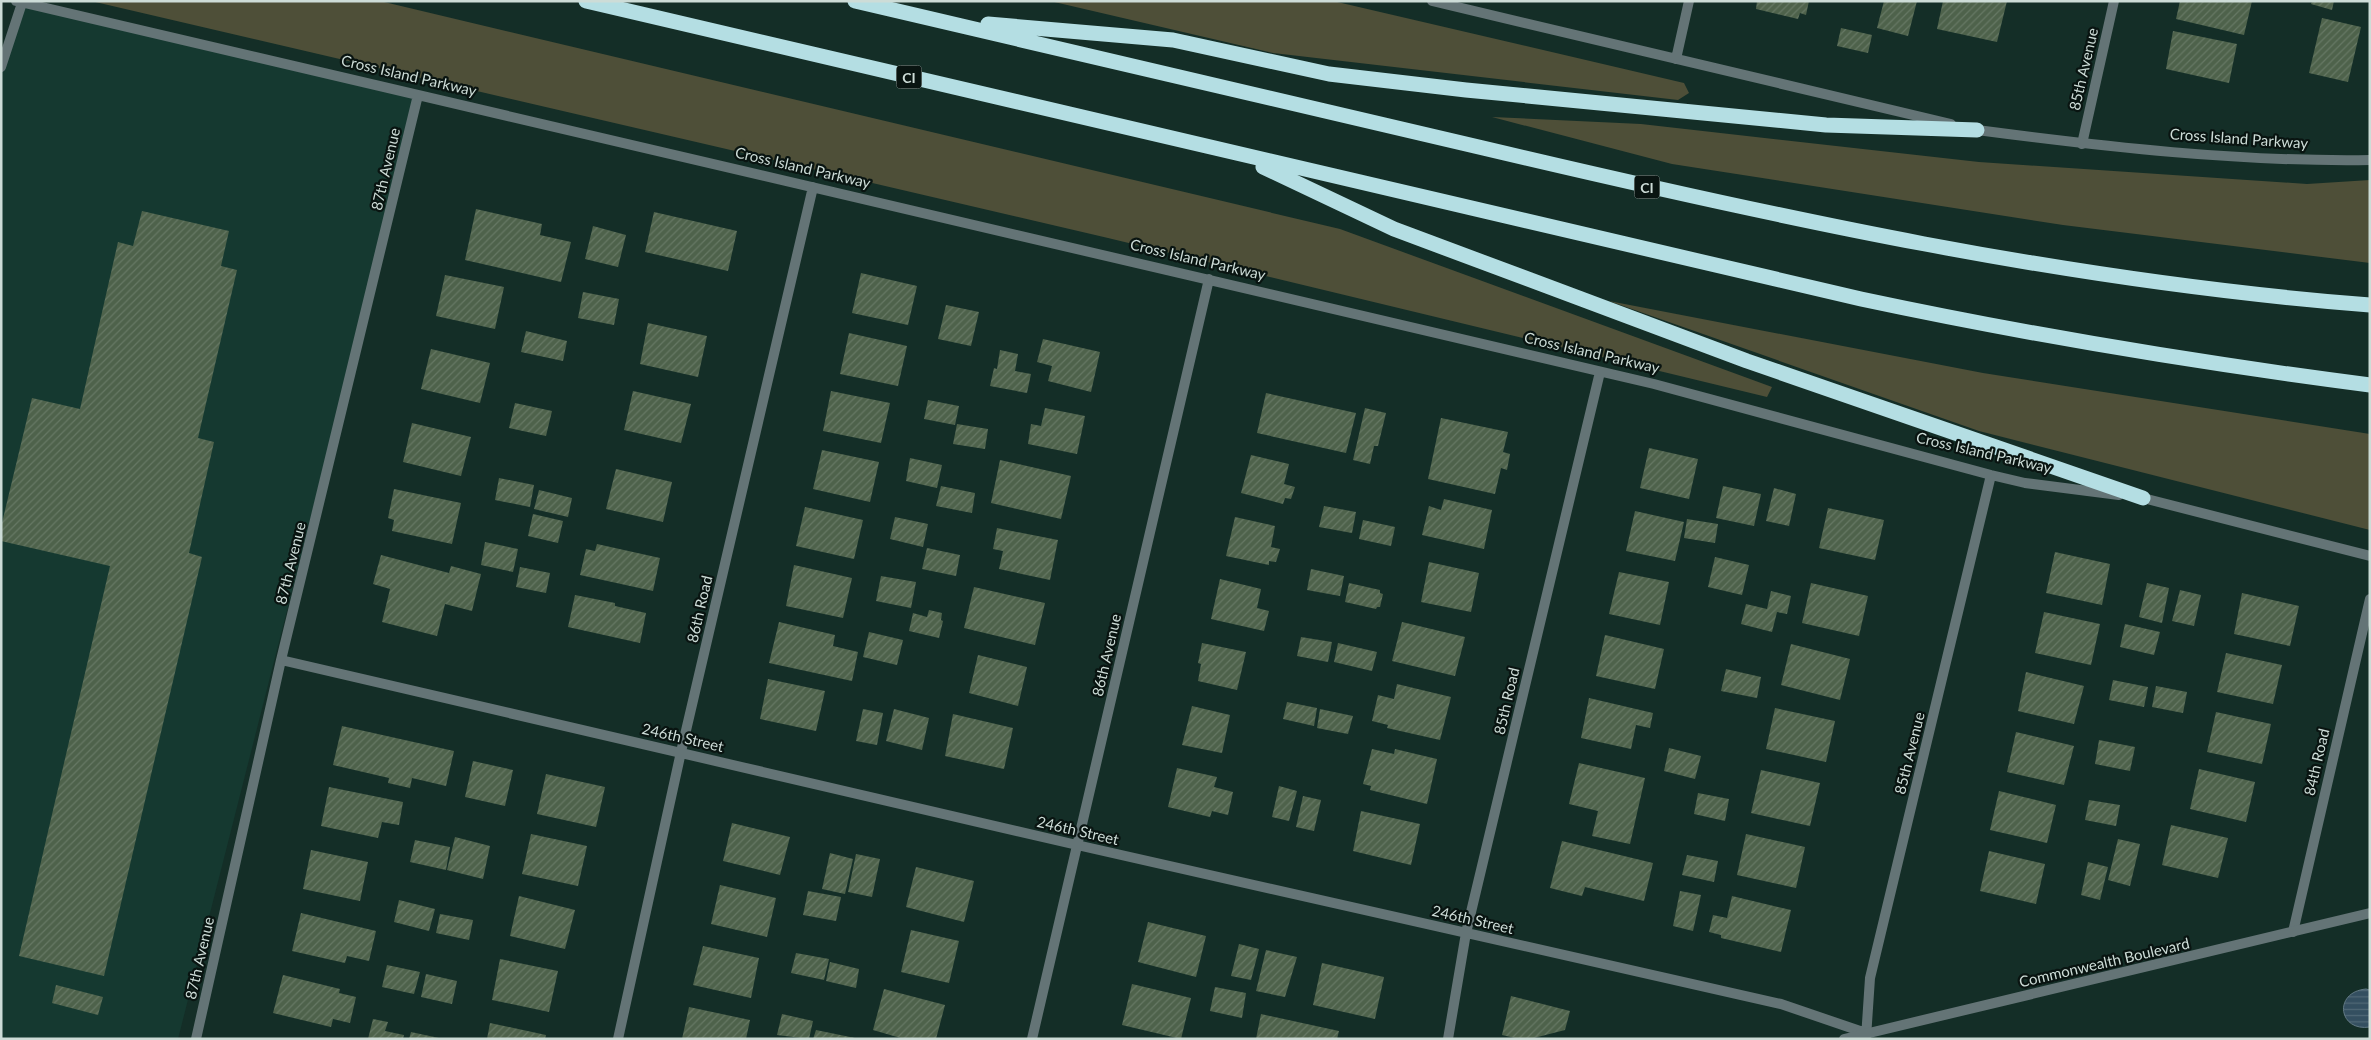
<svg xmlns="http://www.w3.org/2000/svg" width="2371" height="1040" font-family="Lato,sans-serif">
<defs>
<pattern id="water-rules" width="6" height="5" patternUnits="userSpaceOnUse" patternTransform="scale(1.25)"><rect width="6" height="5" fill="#344f60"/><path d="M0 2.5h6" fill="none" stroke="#506876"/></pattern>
<pattern id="building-hatch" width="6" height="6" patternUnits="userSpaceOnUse" patternTransform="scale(1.25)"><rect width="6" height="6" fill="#4e624b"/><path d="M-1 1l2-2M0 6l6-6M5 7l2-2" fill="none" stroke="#667864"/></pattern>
</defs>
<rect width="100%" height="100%" fill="#142e27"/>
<path fill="#153930" d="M22 3 418 95 178 1039H1V63Z"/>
<path fill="#4e4f38" d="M91 1H380L1340 229 1772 387 1767 397 1108 238Z
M1050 1H1333L1684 83 1689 93 1678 100 1273 53Z
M1492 117 1641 124 1979 162 2307 184 2370 180V263L2063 225 1672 164Z
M1609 301 1983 373 2370 434V530L1979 431Z"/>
<path fill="url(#water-rules)" stroke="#627984" d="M2366 989 2370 990V1027C2338 1032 2333 992 2366 989Z"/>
<path fill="url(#building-hatch)" d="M1757 1H1809L1806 15 1800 13 1798 19 1756 9Z
M1884 1H1917L1908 36 1877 28Z
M1943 1H2007L1997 42 1937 29Z
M2180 1H2252L2244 35 2176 19Z
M2312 1H2334L2332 10 2311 4Z
M2322 18 2361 27 2348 82 2309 73Z
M1841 28 1872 35 1868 53 1837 46Z
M2173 31 2237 44 2229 83 2166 69Z
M476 209 542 224 540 235 571 242 561 282 465 260Z
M142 211 229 231 221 266 237 270 198 438 214 442 189 553 202 557 104 976 19 956 110 566 1 541V527L32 398 80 409 118 242 133 246Z
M654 212 737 231 728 271 645 252Z
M593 226 626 235 618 267 585 259Z
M861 273 917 286 908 325 852 313Z
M445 275 504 287 495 329 436 316Z
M583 292 619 299 614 325 578 318Z
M946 305 979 312 971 346 938 339Z
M648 323 707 336 698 377 640 364Z
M526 331 567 341 563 361 521 352Z
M849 333 907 346 898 386 840 374Z
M1043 339 1100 352 1091 392 1048 381 1052 366 1037 362Z
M431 349 490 363 480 403 421 389Z
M1000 350 1018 354 1015 371 1031 374 1027 393 990 386 994 368 997 369Z
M633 391 691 404 681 443 624 430Z
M831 391 890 403 881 443 823 431Z
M1266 393 1356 413 1346 453 1257 433Z
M928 400 959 406 955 425 924 419Z
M515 403 552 411 546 436 509 428Z
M1045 408 1085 416 1077 454 1028 444 1031 424 1041 426Z
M1365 408 1386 413 1378 446H1374L1370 464 1353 460Z
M1441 418 1508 432 1503 452 1510 454 1507 470 1501 468 1495 494 1428 479Z
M412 423 471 437 461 476 403 462Z
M957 424 988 429 985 449 953 444Z
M1649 448 1698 459 1689 499 1640 488Z
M822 450 879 462 870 502 813 489Z
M1251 455 1289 464 1284 484 1295 487 1291 499 1285 498 1283 504 1241 493Z
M910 458 942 465 937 488 906 481Z
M1000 460 1071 476 1061 519 991 503Z
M616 469 672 482 663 522 606 509Z
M499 478 534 485 530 507 495 500Z
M941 486 975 493 972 513 936 506Z
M1723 486 1761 494 1754 526 1716 518Z
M1774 488 1796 494 1789 526 1766 521Z
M394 489 461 503 452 544 392 531 394 520 388 518Z
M539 490 572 498 568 517 534 509Z
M1444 499 1492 510 1484 549 1422 535 1429 506 1441 510Z
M1324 506 1356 512 1352 533 1319 527Z
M805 507 863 520 854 559 796 546Z
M1828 508 1884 520 1875 560 1819 548Z
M1635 511 1684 522 1675 561 1626 551Z
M533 514 563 521 558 543 528 536Z
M895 517 928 524 923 547 890 539Z
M1235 517 1275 526 1271 547 1280 549 1276 562 1269 561V565L1226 556Z
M1687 519 1718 524 1715 543 1684 538Z
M1363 520 1395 527 1391 546 1359 539Z
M997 528 1058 540 1050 580 999 569 1003 551 993 549Z
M485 542 518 549 513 572 481 565Z
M597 544 660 558 653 591 580 575 586 549 595 551Z
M927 548 960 555 956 576 922 569Z
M2055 552 2110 564 2102 605 2046 593Z
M381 555 449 573 451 566 481 574 472 611 445 604 437 636 382 622 390 589 373 584Z
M1715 557 1749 565 1742 595 1708 587Z
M1429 562 1479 573 1471 612 1421 602Z
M794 565 852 578 843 618 786 606Z
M520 567 550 573 546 593 516 587Z
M1311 569 1344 576 1340 596 1307 590Z
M1619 572 1669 582 1660 625 1609 614Z
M881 576 916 582 911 608 876 601Z
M1220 579 1261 589 1257 608 1269 611 1264 631 1211 619Z
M1349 583 1380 590V593L1383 594 1380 607H1377L1376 609 1345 602Z
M1811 583 1868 596 1859 636 1802 623Z
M2147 583 2169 588 2162 623 2139 617Z
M974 587 1045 603 1035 645 964 628Z
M2180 590 2201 595 2194 626 2172 621Z
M1771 591 1791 596 1787 614 1777 612 1772 632 1741 624 1746 604 1767 609Z
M2242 593 2299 606 2290 646 2234 634Z
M575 595 615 603V606L646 613 640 643 568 627Z
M929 610 942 613 941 620 943 621 939 638 909 631 913 613 927 617Z
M2044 612 2100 624 2091 665 2035 653Z
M779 622 835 635 833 646 858 652 852 681 769 663Z
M1402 622 1465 637 1455 676 1392 661Z
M2125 624 2160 632 2154 655 2120 647Z
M869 632 903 640 897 665 863 657Z
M1605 635 1664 649 1655 689 1596 676Z
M1301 637 1332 642 1328 662 1297 656Z
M1202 643 1246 652 1237 690 1198 681 1201 664 1198 663Z
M1338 643 1377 652 1372 671 1334 662Z
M1791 644 1850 659 1840 700 1781 685Z
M2226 653 2282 665 2273 704 2217 692Z
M978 655 1027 667 1018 706 969 693Z
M1726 669 1761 677 1757 698 1721 691Z
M2026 672 2084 686 2074 724 2018 711Z
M768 679 825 691 816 731 760 719Z
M2113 680 2148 687 2144 707 2109 700Z
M1397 684 1451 697 1440 740 1387 728 1388 725 1372 721 1378 695 1394 699Z
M2156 686 2187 692 2183 713 2152 707Z
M1589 698 1653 713 1650 728 1636 725 1631 749 1581 738Z
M1287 702 1317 708 1314 726 1283 719Z
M1192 706 1230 715 1222 753 1182 745Z
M1775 708 1835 721 1826 762 1766 749Z
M863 709 883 713 877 745 856 741Z
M894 709 929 718 922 750 886 741Z
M1320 709 1353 716 1348 734 1317 728Z
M2216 712 2271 724 2262 764 2207 752Z
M953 714 1013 728 1004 769 945 756Z
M342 726 454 751 446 786 412 778 410 788 388 783 389 778 333 765Z
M2016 732 2074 746 2064 785 2007 772Z
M2099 740 2135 747 2130 771 2095 764Z
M1669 748 1701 756 1695 779 1664 771Z
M1372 749 1394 754 1395 749 1437 759 1427 804 1370 790 1371 786 1363 784Z
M473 761 513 770 505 806 465 797Z
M1579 763 1645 778 1630 844 1592 836 1598 811 1569 804Z
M1177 768 1217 777 1214 787 1233 792 1228 815 1212 811 1210 817 1168 807Z
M2199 769 2255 782 2246 822 2190 809Z
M1761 770 1820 783 1810 826 1751 813Z
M546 774 605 787 596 827 537 814Z
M1279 786 1297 791 1289 821 1272 817Z
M329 787 403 802 399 825 382 822 378 838 321 826Z
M1999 791 2056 805 2047 843 1990 830Z
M1698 793 1729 799 1725 821 1694 814Z
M1303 796 1321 800 1314 831 1296 827Z
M2089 800 2120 805 2116 826 2085 820Z
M1361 811 1420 824 1411 865 1353 851Z
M732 823 790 837 780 875 723 861Z
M2171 825 2228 838 2218 878 2162 865Z
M531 834 587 846 578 886 522 874Z
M1746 834 1805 847 1796 888 1737 875Z
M455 837 490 846 483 879 447 870Z
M2118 839 2140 844 2130 886 2108 880Z
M415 840 450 847 446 870 410 862Z
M1562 841 1653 863 1644 901 1585 887 1582 896 1550 888Z
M311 850 368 862 360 901 303 889Z
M1989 851 2045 864 2036 904 1980 891Z
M830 853 853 859 845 894 822 889Z
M856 854 880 859 872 897 848 892Z
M1687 855 1718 861 1714 882 1682 875Z
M2088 862 2108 867 2100 900 2081 895Z
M916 867 974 881 964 922 906 907Z
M720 885 776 898 767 937 711 924Z
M808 891 841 897 836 921 803 915Z
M1680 891 1701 895 1693 931 1673 926Z
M519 896 575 910 565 949 510 936Z
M1732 896 1791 910 1781 952 1721 938V935L1709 932 1713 915 1727 918Z
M399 900 435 909 429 931 394 922Z
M301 913 376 931 369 961 347 956 345 963 292 951Z
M440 914 473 920 469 940 436 933Z
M1148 922 1206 936 1196 977 1138 962Z
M911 930 959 941 949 983 901 972Z
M1239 944 1259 949 1251 980 1231 976Z
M703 946 759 958 751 998 693 985Z
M1266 950 1297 957 1285 997 1256 991Z
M796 953 829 959 824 980 791 973Z
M500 959 558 971 549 1012 492 1000Z
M830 962 859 969 856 988 826 981Z
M1322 963 1384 977 1375 1019 1313 1005Z
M387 965 420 972 414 994 382 987Z
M426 974 457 981 452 1004 421 997Z
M283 975 340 989 339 993 356 997 350 1023 333 1019 331 1027 273 1013Z
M1132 984 1191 998 1181 1039 1122 1025Z
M56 985 103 997 98 1015 52 1003Z
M1215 987 1246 993 1242 1018 1210 1011Z
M884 989 945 1005 936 1039H904L873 1030Z
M1511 996 1570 1011 1565 1030 1530 1039H1519L1502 1035Z
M689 1007 750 1020 746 1039H682Z
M782 1014 813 1021 809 1039 777 1035Z
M1261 1014 1339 1031 1337 1039H1256Z
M373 1019 388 1022 385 1031 404 1035 403 1039H368Z
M490 1023 546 1035 545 1039H487Z
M816 1030 855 1038V1039H813Z
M411 1032 439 1038V1039H409Z"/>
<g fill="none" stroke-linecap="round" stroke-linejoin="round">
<path stroke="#647476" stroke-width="10" d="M16 1 1654 384 1991 475 2025 483 2119 495
M1432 1 1951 124
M1676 59 1689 1
M1 67 22 3
M2082 144 2114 1
M281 660 1077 845 1781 1004 1866 1033
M2293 932 2370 599
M1866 1038 1870 978 1991 475
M196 1039 281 660 418 95
M618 1039 681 752 813 187
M1032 1039 1209 279
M1448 1039 1466 933 1600 372"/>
<path stroke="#647476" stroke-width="10" d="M1977 130C2107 147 2238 162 2370 160
M2143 498 2370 556
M1844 1039 2370 913"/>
<path stroke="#b4dee3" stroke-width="15" d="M586 1 1861 299C2030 335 2199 363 2370 385
M855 1C1064 50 1273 99 1483 148 1775 217 2070 282 2370 305
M988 24 1173 40 1329 74 1466 90 1826 125 1977 130
M1263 167 1394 229 1747 361 2143 498"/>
</g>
<g text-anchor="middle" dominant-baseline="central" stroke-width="4.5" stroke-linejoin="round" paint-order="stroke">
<g fill="#091411" stroke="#92a09c" stroke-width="1">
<rect x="896.5" y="65.5" width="25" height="23" rx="4"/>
<rect x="1634.5" y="175.5" width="25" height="23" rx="4"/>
</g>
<g font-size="14" font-weight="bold" fill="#cddcd7">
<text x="909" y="77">CI</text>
<text x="1647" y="187">CI</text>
</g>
<g font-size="15" fill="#cddcd7" stroke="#091411">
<text transform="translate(2083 69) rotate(-77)">85th Avenue</text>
<text transform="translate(409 75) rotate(13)">Cross Island Parkway</text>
<text transform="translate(2239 138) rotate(4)">Cross Island Parkway</text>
<text transform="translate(803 167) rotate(13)">Cross Island Parkway</text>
<text transform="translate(385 169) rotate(-77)">87th Avenue</text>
<text transform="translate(1198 259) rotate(13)">Cross Island Parkway</text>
<text transform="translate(1592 352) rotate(13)">Cross Island Parkway</text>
<text transform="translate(1984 452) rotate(13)">Cross Island Parkway</text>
<text transform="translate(290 563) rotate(-76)">87th Avenue</text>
<text transform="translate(699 609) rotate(-77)">86th Road</text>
<text transform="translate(1106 655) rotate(-77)">86th Avenue</text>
<text transform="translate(1506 701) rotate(-77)">85th Road</text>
<text transform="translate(683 737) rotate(13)">246th Street</text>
<text transform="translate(1909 753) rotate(-76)">85th Avenue</text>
<text transform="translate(2316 762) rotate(-77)">84th Road</text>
<text transform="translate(1078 830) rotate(13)">246th Street</text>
<text transform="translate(1473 919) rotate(13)">246th Street</text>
<text transform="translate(199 958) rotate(-77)">87th Avenue</text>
<text transform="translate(2104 962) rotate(-13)">Commonwealth Boulevard</text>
</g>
</g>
<rect width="2371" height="1040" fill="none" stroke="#cddcd7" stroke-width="5"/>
</svg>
